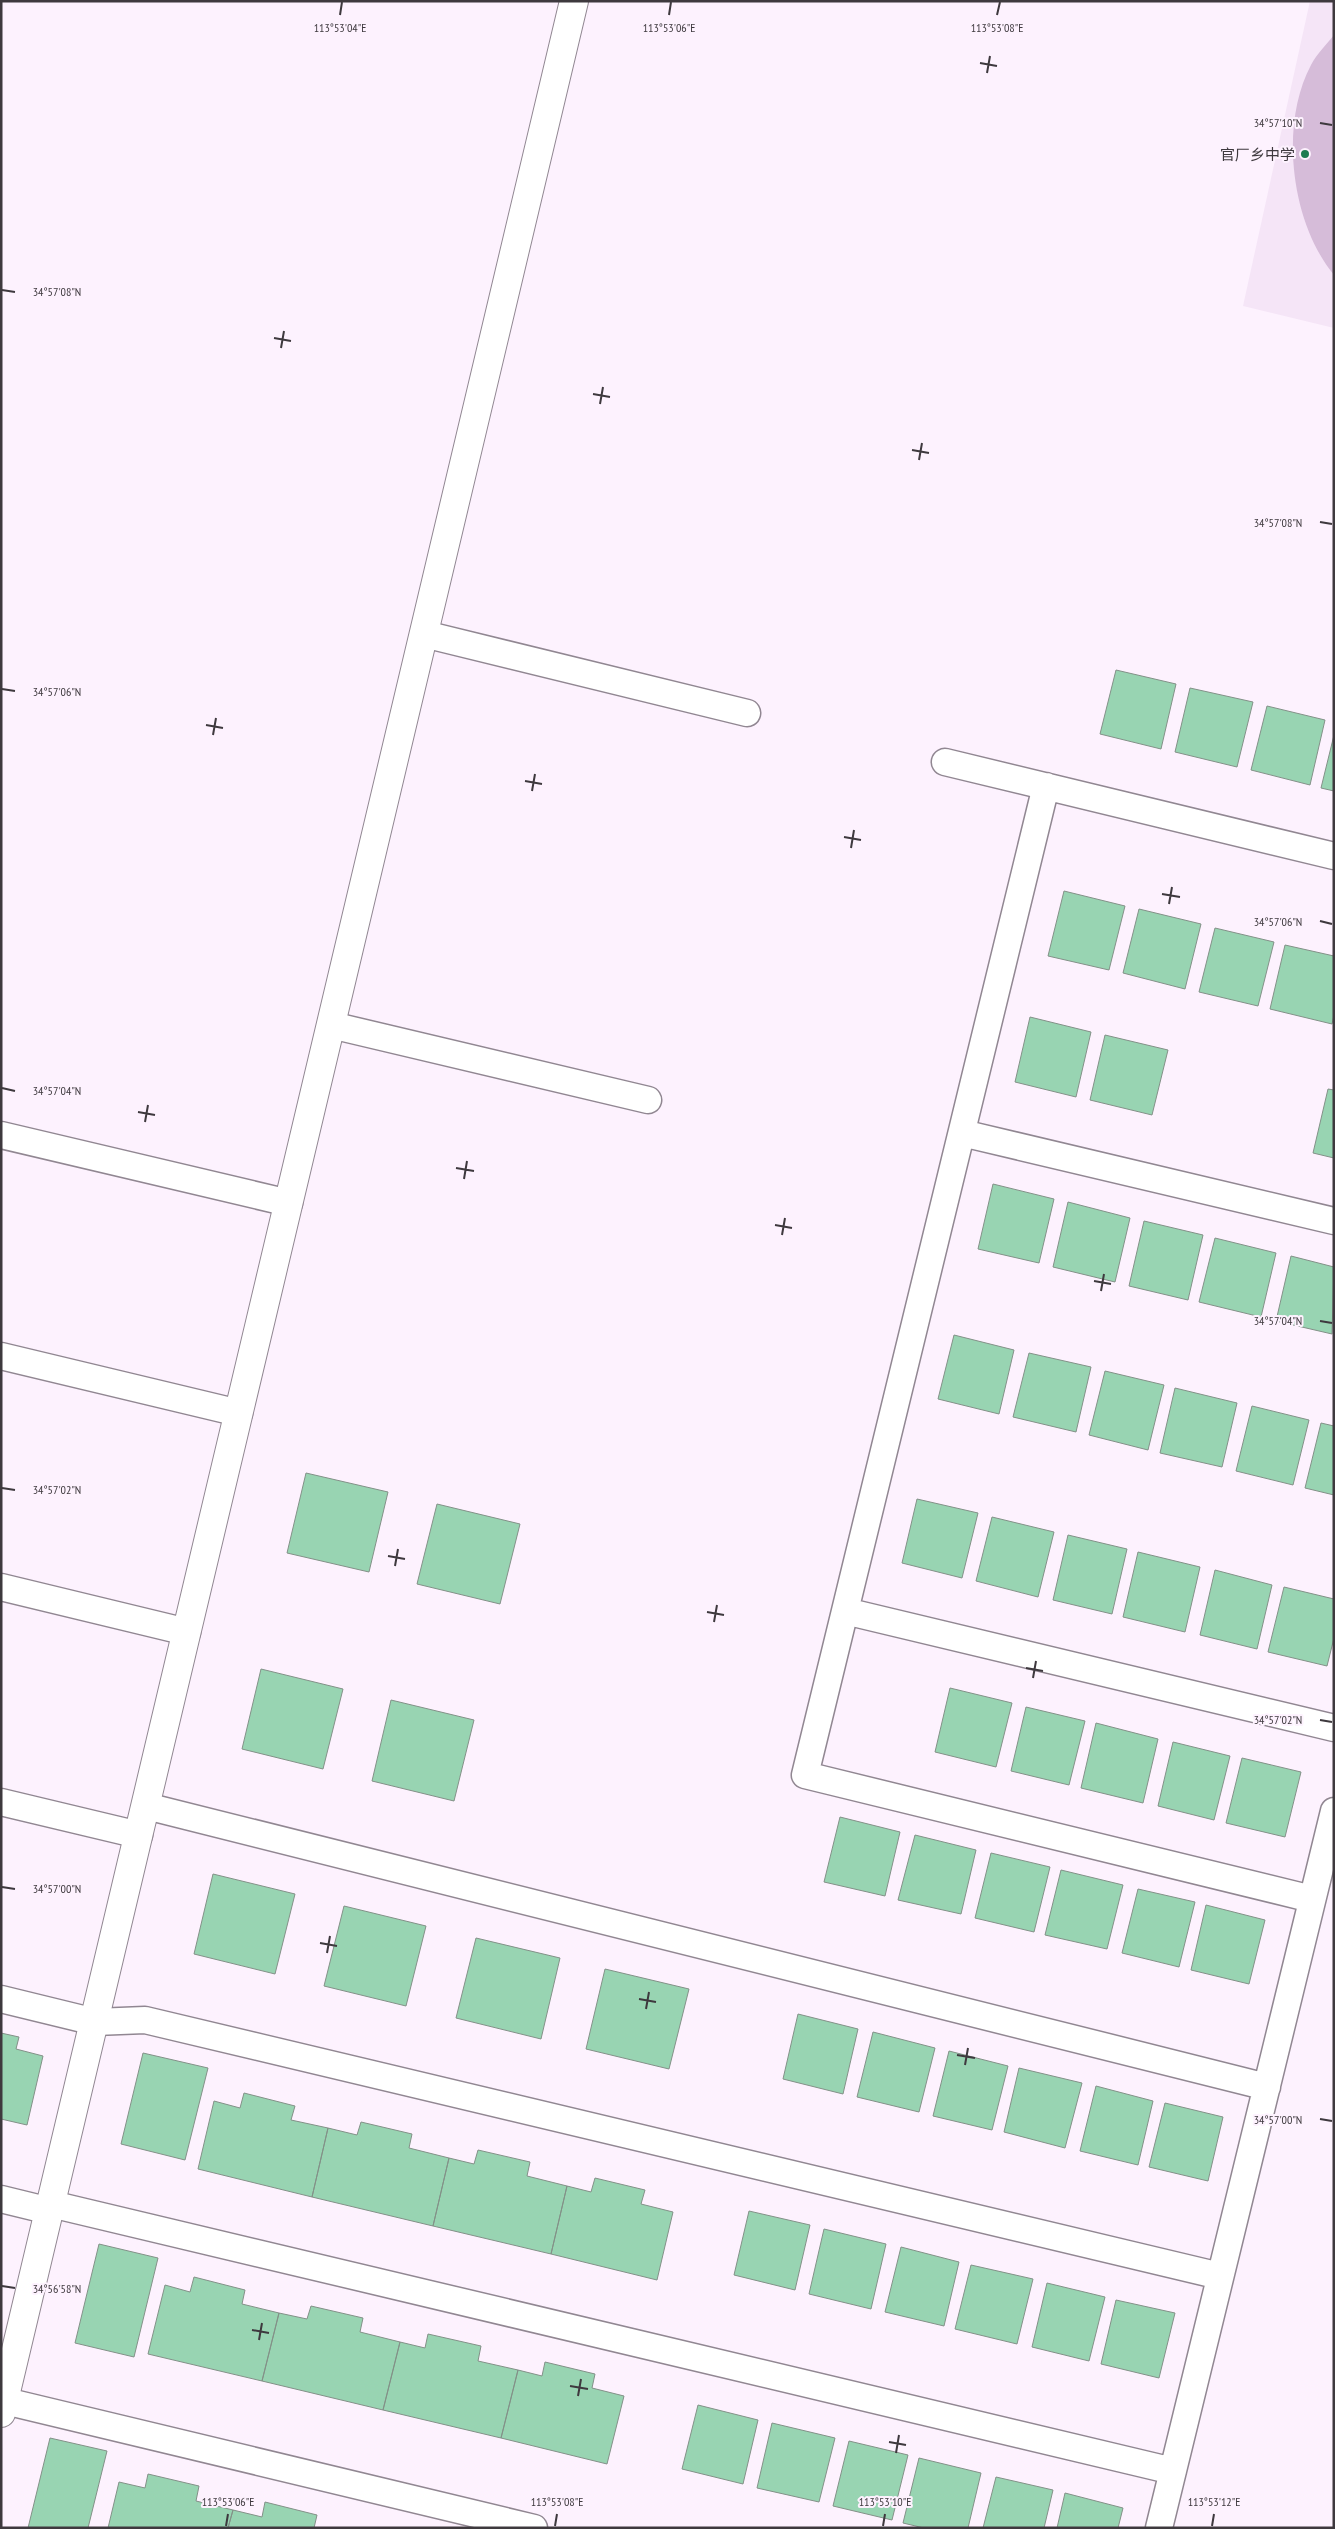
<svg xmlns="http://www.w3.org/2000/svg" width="1335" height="2529" font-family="'PT Sans Narrow','Noto Sans SC',sans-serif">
<rect width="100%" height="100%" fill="#fdf2fe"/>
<path fill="#f5e5f7" d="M1310 1H1334V328L1243 306Z"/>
<path fill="#d6bcd9" d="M1334 35V275C1291 223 1279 125 1311 65 1316 55 1326 45 1334 35Z"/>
<path fill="#98d4b2" stroke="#839188" d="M1116 670 1176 684 1161 749 1100 734Z
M1190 688 1253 702 1237 767 1175 752Z
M1267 706 1325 720 1310 785 1251 770Z
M1334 735V791L1321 788Z
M1064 891 1125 906 1109 970 1048 956Z
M1139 909 1201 924 1185 989 1123 973Z
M1215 928 1274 942 1258 1006 1199 992Z
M1285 945 1334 956V1015L1332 1024 1270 1009Z
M1030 1017 1091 1032 1076 1097 1015 1082Z
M1105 1035 1168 1050 1152 1115 1090 1100Z
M1328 1089 1334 1090V1158L1313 1153Z
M993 1184 1054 1199 1039 1263 978 1249Z
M1068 1202 1130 1218 1115 1282 1053 1267Z
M1144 1221 1203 1235 1188 1300 1129 1286Z
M1215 1238 1276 1253 1261 1317 1199 1302Z
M1291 1256 1334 1267 1332 1334 1276 1321Z
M954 1335 1014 1350 999 1414 938 1399Z
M1029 1353 1091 1367 1076 1432 1013 1417Z
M1105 1371 1164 1385 1148 1450 1089 1435Z
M1175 1388 1237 1403 1222 1467 1160 1453Z
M1252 1406 1309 1420 1293 1485 1236 1471Z
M1321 1423 1334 1426V1495L1305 1488Z
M306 1473 388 1492 369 1572 287 1553Z
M917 1499 978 1513 962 1578 902 1563Z
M437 1504 520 1524 500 1604 417 1584Z
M992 1517 1054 1532 1038 1597 976 1581Z
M1068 1535 1127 1549 1112 1614 1053 1600Z
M1138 1552 1200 1567 1185 1632 1123 1617Z
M1215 1570 1272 1585 1257 1649 1200 1635Z
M1284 1587 1334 1599V1638L1327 1666 1268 1652Z
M261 1669 343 1689 323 1769 242 1749Z
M950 1688 1012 1703 996 1767 935 1752Z
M391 1700 474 1720 454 1801 372 1781Z
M1026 1707 1085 1721 1069 1785 1011 1771Z
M1096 1723 1158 1739 1143 1803 1081 1788Z
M1173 1742 1230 1756 1214 1820 1158 1806Z
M1242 1758 1301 1772 1285 1837 1226 1823Z
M840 1817 900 1832 885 1896 824 1882Z
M915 1835 976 1850 961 1914 898 1900Z
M991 1853 1050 1867 1034 1932 975 1918Z
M1061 1870 1123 1885 1107 1949 1045 1935Z
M213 1874 295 1894 275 1974 194 1954Z
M1138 1889 1195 1902 1179 1967 1122 1953Z
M1206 1905 1265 1920 1249 1984 1191 1970Z
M344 1906 426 1926 406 2006 324 1986Z
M476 1938 560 1958 541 2039 456 2018Z
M605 1969 689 1989 669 2069 586 2049Z
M798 2014 858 2029 843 2094 783 2079Z
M873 2032 935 2048 919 2112 857 2097Z
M1 2033 19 2037 16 2049 43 2056 27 2125 1 2119Z
M949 2051 1008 2066 992 2130 933 2116Z
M143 2053 208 2068 185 2160 121 2144Z
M1019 2068 1082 2083 1065 2148 1004 2132Z
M1096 2086 1153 2101 1138 2165 1080 2151Z
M244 2093 295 2106 291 2120 328 2128 312 2197 198 2169 214 2101 240 2108Z
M1165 2103 1223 2117 1208 2181 1149 2167Z
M361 2122 412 2134 409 2148 449 2158 433 2226 312 2197 328 2128 357 2135Z
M478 2150 530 2162 527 2176 567 2186 551 2254 433 2226 449 2158 474 2164Z
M595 2178 645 2190 641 2204 673 2212 657 2280 551 2254 567 2186 591 2192Z
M749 2211 810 2225 795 2290 734 2275Z
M824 2229 886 2244 871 2309 809 2294Z
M99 2244 158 2258 134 2357 75 2343Z
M901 2247 959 2262 944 2326 885 2312Z
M971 2265 1033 2279 1017 2344 955 2329Z
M194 2277 245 2290 242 2304 279 2313 262 2381 148 2354 165 2285 190 2292Z
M1047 2283 1105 2297 1089 2361 1032 2347Z
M1116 2300 1175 2313 1159 2378 1101 2364Z
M311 2306 363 2318 360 2332 400 2342 383 2410 262 2381 279 2313 307 2319Z
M428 2334 481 2346 478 2361 518 2370 501 2438 383 2410 400 2342 425 2348Z
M545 2362 595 2374 592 2388 624 2396 607 2464 501 2438 518 2370 542 2376Z
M698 2405 758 2420 743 2484 682 2469Z
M772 2423 835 2438 819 2502 757 2488Z
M50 2438 107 2451 88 2528H28Z
M849 2441 908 2455 892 2520 833 2506Z
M919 2458 981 2473 968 2528H924L903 2523Z
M148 2474 199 2486 196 2501 233 2510 228 2528H108L119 2482 145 2488Z
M996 2477 1053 2490 1044 2528H983Z
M1065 2493 1123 2508 1118 2528H1057Z
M265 2502 317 2515 314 2528H228L233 2510 262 2517Z"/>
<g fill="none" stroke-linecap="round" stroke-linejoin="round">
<defs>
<path id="lane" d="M424 634 747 713
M945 762 1334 856
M1046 786 805 1775 1312 1899
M331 1025 648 1100
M962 1133 1334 1221
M1 1135 289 1203
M1 1356 239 1413
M1 1587 187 1632
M845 1611 1334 1728
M1 1802 139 1835
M146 1806 1267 2087
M1 1999 95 2022 145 2020 1220 2276
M1 2199 50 2211
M51 2204 1173 2471
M1 2400 534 2528
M1159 2528 1334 1811"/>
<path id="street" d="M1 2413 574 1"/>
</defs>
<use href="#lane" stroke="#918792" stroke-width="29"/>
<use href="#street" stroke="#918792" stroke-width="30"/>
<use href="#lane" stroke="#fff" stroke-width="26"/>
<use href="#street" stroke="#fff" stroke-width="28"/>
</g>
<path fill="none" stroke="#3e393e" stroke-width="2" d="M340 15 342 2M669 15 671 2M997 15 1000 2M980 63 997 66M987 73 990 56M1320 123 1332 125M2 290 15 292M274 338 291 341M281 348 284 331M593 394 610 397M600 404 603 387M912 450 929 453M919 460 922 443M1320 522 1332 524M2 689 15 691M206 725 223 728M213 735 216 718M525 781 542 784M532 791 535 774M844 837 861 840M851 848 854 830M1162 894 1180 897M1169 904 1172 887M1320 921 1332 924M2 1088 15 1091M138 1112 155 1115M145 1122 148 1105M456 1168 474 1171M464 1179 467 1161M775 1225 792 1228M782 1235 785 1218M1094 1281 1111 1284M1101 1291 1104 1274M1320 1321 1332 1323M2 1488 15 1490M388 1556 405 1559M395 1566 398 1549M707 1612 724 1615M714 1622 717 1605M1026 1668 1043 1671M1033 1678 1036 1661M1320 1720 1332 1722M2 1887 15 1889M320 1943 337 1946M327 1953 330 1936M639 1999 656 2002M646 2009 649 1992M957 2055 975 2058M965 2065 968 2048M1320 2119 1332 2121M2 2286 15 2288M252 2330 269 2333M259 2340 262 2323M570 2386 588 2389M578 2396 581 2379M889 2442 906 2445M896 2453 899 2435M226 2526 228 2514M555 2526 557 2514M883 2526 885 2514M1212 2526 1214 2514"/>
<circle fill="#1d7b51" stroke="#fdf2fe" stroke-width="2" cx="1305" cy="154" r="5"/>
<g text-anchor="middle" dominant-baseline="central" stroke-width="4" stroke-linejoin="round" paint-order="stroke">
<g font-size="15" fill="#3e393e" stroke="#fdf2fe" text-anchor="end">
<text x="1295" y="154">官厂乡中学</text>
</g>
</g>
<g font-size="12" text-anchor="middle" fill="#3e393e" stroke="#fdf2fe" stroke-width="4" stroke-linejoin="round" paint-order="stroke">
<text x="340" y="32">113°53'04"E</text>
<text x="669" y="32">113°53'06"E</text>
<text x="997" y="32">113°53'08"E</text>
<text x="1278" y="127">34°57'10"N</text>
<text x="57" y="296">34°57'08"N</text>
<text x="1278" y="527">34°57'08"N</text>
<text x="57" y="696">34°57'06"N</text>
<text x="1278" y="926">34°57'06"N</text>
<text x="57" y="1095">34°57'04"N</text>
<text x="1278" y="1325">34°57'04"N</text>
<text x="57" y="1494">34°57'02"N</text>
<text x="1278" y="1724">34°57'02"N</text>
<text x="57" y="1893">34°57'00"N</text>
<text x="1278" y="2124">34°57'00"N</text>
<text x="57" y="2293">34°56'58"N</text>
<text x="228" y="2506">113°53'06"E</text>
<text x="557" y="2506">113°53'08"E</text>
<text x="885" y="2506">113°53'10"E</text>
<text x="1214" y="2506">113°53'12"E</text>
</g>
<rect width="1335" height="2529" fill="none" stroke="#3e393e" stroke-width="5"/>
</svg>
